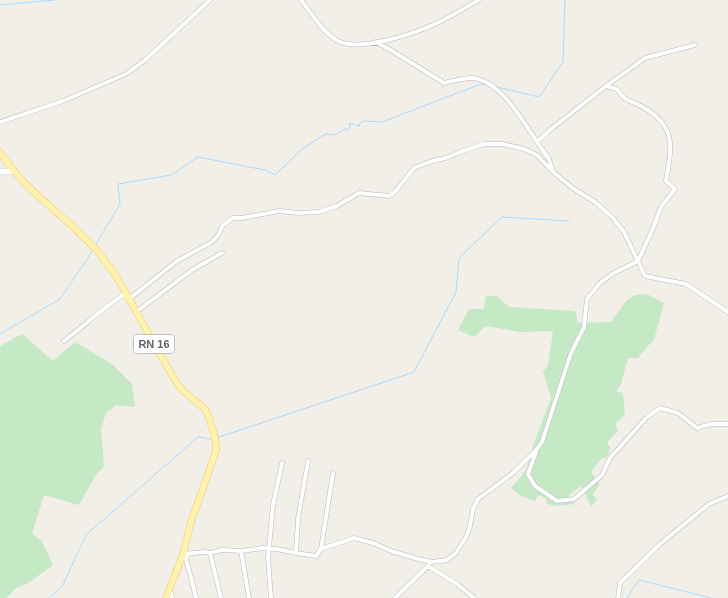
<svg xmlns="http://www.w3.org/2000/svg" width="728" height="598" font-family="Arial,sans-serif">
<rect width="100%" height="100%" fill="#f1efe8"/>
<path fill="#c5e8c5" d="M647 294 664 303 654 339 638 358H628L621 384 616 391 623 393 625 415 615 424 618 430 607 443 610 447 608 456 600 460 591 472 600 484 593 494 597 500 591 506 581 486 569 495 574 504 557 506 547 504V499L539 495 535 501 519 495 511 488 526 470 535 440 551 398 543 371 548 366 553 331 521 332 486 326 474 337 458 330 469 309H484L486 296H497L509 307 575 311 578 323 611 322 627 300 635 295Z
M22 334 53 361 75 342 112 364 132 384 135 407 116 405 106 413 101 429 104 467 97 473 79 505 44 495 32 534 41 540 53 565 28 583 16 588 6 598H0V346Z"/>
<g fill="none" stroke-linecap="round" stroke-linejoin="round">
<path stroke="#aadaff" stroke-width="1" d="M0 5 55 0
M497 87 539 97 563 62 565 0
M95 246 120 204 118 184 171 175 198 157 265 170 275 175 302 149 326 134 334 135 345 129 347 130 350 128 349 123 359 126 360 123 364 121 382 122 481 84 486 85
M0 334 60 299 93 250
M216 438 414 372 456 292 459 258 502 217 569 221
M49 598 62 587 86 535 198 437 211 439
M627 598 639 580 711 598"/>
<defs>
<path id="minor" d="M301 0C312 14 323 33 338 41 360 52 412 34 433 25 449 18 464 8 479 0
M376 42 389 49 444 83C453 81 463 78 472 78 500 80 523 121 537 142
M695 45 645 58 606 86 551 129 537 142 549 159 553 172 574 189 595 202 613 218 624 232 645 276 686 284 728 312
M0 122 63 101 126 74 145 60 210 0
M129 299 177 261 212 242 219 234 223 225 233 218H242L280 211 298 213 319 212 337 206 359 193 389 196 395 192 414 168 429 162 449 157 460 152 484 144H503L524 149 537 155 553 172
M136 312 192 270 222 253
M64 341C85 325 104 307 126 293
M536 452 528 474 535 486 557 501 574 499 602 475 610 458 647 417 660 408 678 413 697 428 711 424H728
M321 549 354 538 373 543 391 551 418 559 432 562 447 560 456 553 466 537 470 526 473 509 478 499 513 473 536 450 542 442 571 353 584 327 587 299 599 284 612 274 638 261 654 226 661 207 675 189 666 181C672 145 677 126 641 106 628 99 626 103 617 89L606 86
M241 551 249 598
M210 553 221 598
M296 553 298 519 308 461
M183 554 204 552 210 553 222 550 241 551 263 548 277 549 296 553 316 556 321 549 333 473
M187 554 186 560 191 577 196 598
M428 566 457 584 474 598
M170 590 172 598
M271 598 268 558 273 505 282 463
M395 598 429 565
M618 598 620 583 660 544 709 504 728 496"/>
<path id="secondary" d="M0 172 13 171"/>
<path id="primary" d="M0 152C26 193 67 216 98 252 116 273 128 297 142 322 152 341 164 361 175 380L182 390 205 409 208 415 214 434 216 445V451L191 522 183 554 166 598"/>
</defs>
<use href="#minor" stroke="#b5b8bc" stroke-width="5"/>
<use href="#secondary" stroke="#b6babf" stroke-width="6"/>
<use href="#primary" stroke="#f2c960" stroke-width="7"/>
<use href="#minor" stroke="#fff" stroke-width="4"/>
<use href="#secondary" stroke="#fff" stroke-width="5.5"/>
<use href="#primary" stroke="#fff2af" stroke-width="6"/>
</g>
<g text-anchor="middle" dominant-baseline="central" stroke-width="4" stroke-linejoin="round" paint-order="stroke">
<rect fill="#fff" stroke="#8f9295" stroke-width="1" x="134" y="335" width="40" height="18" rx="3"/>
<g font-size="11" font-weight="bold" fill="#5f6368">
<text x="154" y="344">RN 16</text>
</g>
</g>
</svg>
